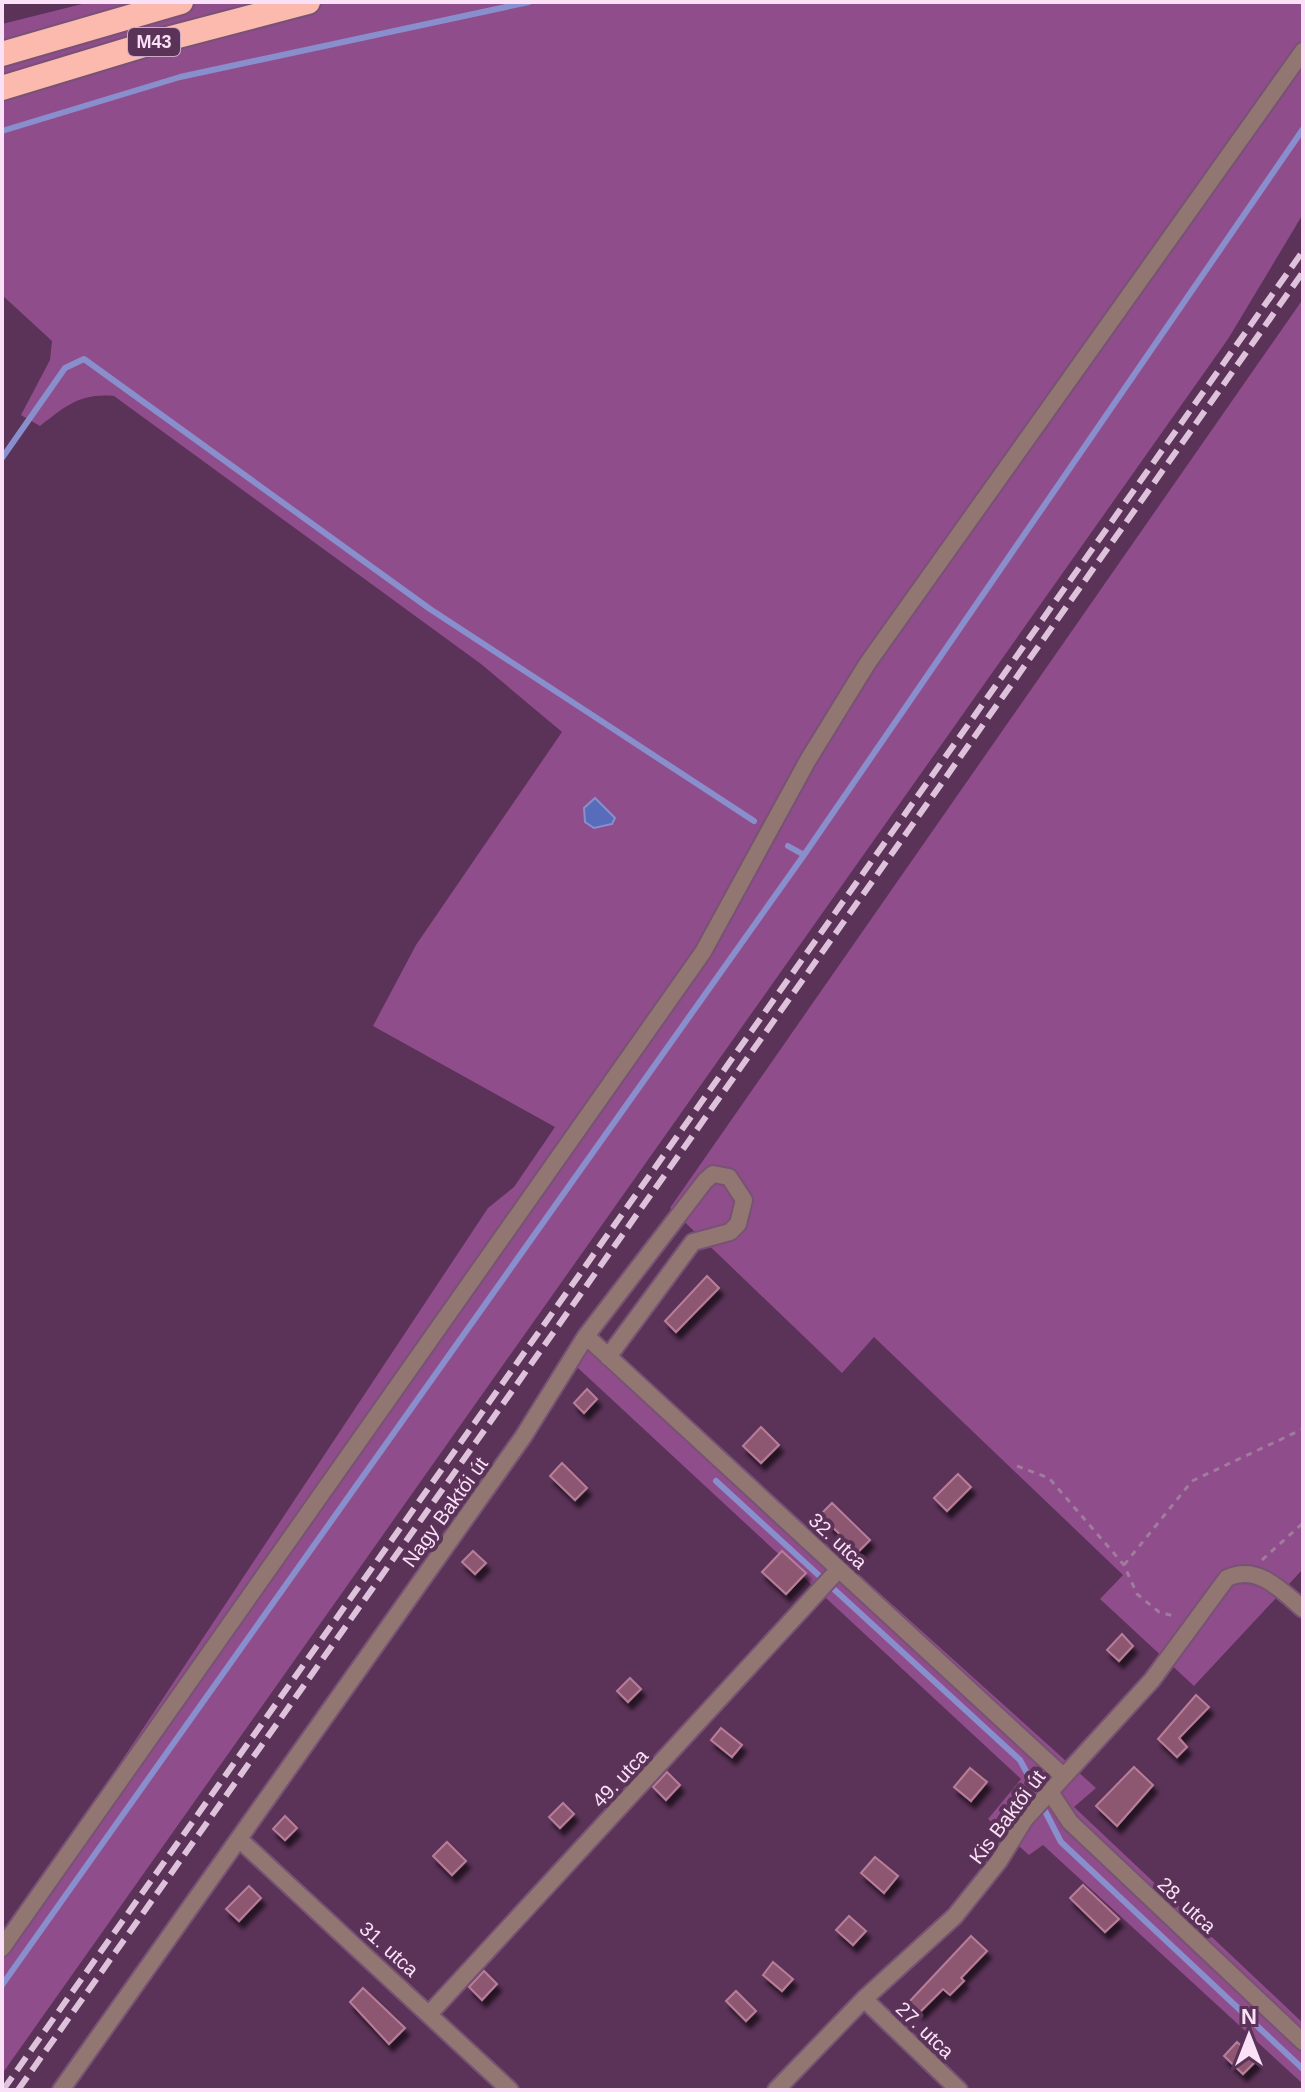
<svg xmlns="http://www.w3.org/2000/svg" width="1305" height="2092" font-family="Arial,sans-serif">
<defs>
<filter id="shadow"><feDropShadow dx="4" dy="7" stdDeviation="2" flood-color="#0009"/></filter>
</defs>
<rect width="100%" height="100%" fill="#5b3258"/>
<path fill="#904d8b" d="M90 2H1303V214L1228 339 2 2074V1932L38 1887 488 1208 514 1187 555 1127 373 1026 416 945 562 732 481 664 114 396C80 393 66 406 40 426L21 415 50 360 52 341 2 295V24Z
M1303 299V1569L1194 1686 1100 1599 1123 1575 874 1337 842 1373 670 1208Z
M585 1328 1096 1788 1074 1807 1303 2023V2084L1043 1845 1029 1855 988 1819 1021 1779 565 1356Z"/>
<path fill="#576cba" stroke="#888fcc" stroke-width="2" d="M595 798 615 818 612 824 594 828 585 822 584 808Z"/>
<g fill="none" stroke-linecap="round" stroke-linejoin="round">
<path stroke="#888fcc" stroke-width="6" d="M2 131 180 77 529 2
M2 458 65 368 84 359 430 609 754 821
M788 846 804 855
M716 1481 1020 1760 1035 1788
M1045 1811 1061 1842 1303 2069
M2 1985 804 855 1303 129"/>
</g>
<path fill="#8d5771" stroke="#b87e99" stroke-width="2" filter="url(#shadow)" d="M707 1276 719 1288 676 1332 665 1321Z
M587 1389 597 1399 584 1413 574 1403Z
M761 1427 779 1445 761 1463 743 1446Z
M562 1463 587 1488 575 1500 550 1476Z
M958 1474 971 1487 947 1511 934 1498Z
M832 1503 870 1540 858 1552 820 1515Z
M473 1551 486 1563 475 1574 462 1562Z
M782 1551 806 1573 786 1594 762 1572Z
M1122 1634 1133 1646 1119 1661 1107 1650Z
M630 1678 641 1689 628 1702 617 1691Z
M1196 1695 1209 1707 1179 1738 1187 1747 1177 1757 1158 1739Z
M721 1728 742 1745 732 1757 711 1740Z
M1134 1767 1153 1785 1117 1826 1096 1806Z
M970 1768 987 1782 971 1801 954 1787Z
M667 1772 680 1785 666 1800 653 1787Z
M563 1803 574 1814 560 1828 549 1817Z
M285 1816 297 1828 285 1840 273 1829Z
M447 1842 466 1861 452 1875 433 1856Z
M875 1857 898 1876 884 1893 861 1873Z
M1083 1885 1119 1919 1105 1932 1070 1898Z
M249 1886 261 1898 239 1921 226 1909Z
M849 1916 866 1931 853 1945 836 1930Z
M971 1936 987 1951 961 1978 964 1981 950 1995 943 1989 920 2012 909 2002Z
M773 1962 793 1979 782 1991 763 1975Z
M484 1971 497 1984 482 2000 469 1987Z
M363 1988 405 2028 389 2044 350 2002Z
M736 1991 756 2011 746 2021 726 2001Z
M1237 2042 1257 2060 1243 2074 1224 2056Z"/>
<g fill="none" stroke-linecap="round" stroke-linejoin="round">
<defs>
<path id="street" d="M586 1336 1063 1776
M1050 1792 1070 1822 1303 2042
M240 1840 510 2090
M2 1948 703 952 808 760 867 664 1303 51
M864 1999 959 2090
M430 2013 839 1569
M61 2090 523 1437 586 1336 705 1181 713 1174 729 1177 744 1200 738 1224 730 1232 693 1242 608 1357
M776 2090 864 1999 955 1916 999 1861 1025 1819 1152 1680 1227 1578C1258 1564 1281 1590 1303 1609"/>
<path id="highway" d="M2 54 181 2
M2 88 144 45 308 2"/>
</defs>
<use href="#street" stroke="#785275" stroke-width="20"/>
<use href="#highway" stroke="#785275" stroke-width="28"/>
<path stroke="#9f7c9c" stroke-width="3" stroke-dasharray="6 6" stroke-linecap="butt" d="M1017 1466 1049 1478 1124 1565 1137 1594 1159 1612 1177 1617
M1262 1560 1303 1523
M1124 1565 1192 1481 1303 1429"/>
<use href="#street" stroke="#927671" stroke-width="16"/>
<use href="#highway" stroke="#fcb9ad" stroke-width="24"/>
<path stroke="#dec2db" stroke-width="6" stroke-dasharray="16 8" stroke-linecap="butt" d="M3 2090 1303 251
M18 2090 1303 272"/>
</g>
<g text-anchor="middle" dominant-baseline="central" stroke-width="8" stroke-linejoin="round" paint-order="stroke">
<rect fill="#5b3258" stroke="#caacc7" stroke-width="2" x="128" y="28" width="52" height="28" rx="6"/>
<g font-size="18" font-weight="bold" fill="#fae1f7">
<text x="154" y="42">M43</text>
</g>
<g font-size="20" fill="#fae1f7" stroke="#5b3258">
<text transform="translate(445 1512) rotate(-54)">Nagy Baktói út</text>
<text transform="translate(838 1541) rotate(43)">32. utca</text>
<text transform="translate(620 1778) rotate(-47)">49. utca</text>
<text transform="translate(1007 1817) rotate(-53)">Kis Baktói út</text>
<text transform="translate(1187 1905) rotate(43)">28. utca</text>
<text transform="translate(389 1949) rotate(42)">31. utca</text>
<text transform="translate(925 2030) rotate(44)">27. utca</text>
</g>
</g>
<rect width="1305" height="2092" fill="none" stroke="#fae1f7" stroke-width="8"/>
<g transform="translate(1249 2036)" stroke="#5b3258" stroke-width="6" paint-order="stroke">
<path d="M0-6L14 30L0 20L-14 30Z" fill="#fae1f7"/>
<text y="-12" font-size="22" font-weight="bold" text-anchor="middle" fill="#fae1f7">N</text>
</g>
</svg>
